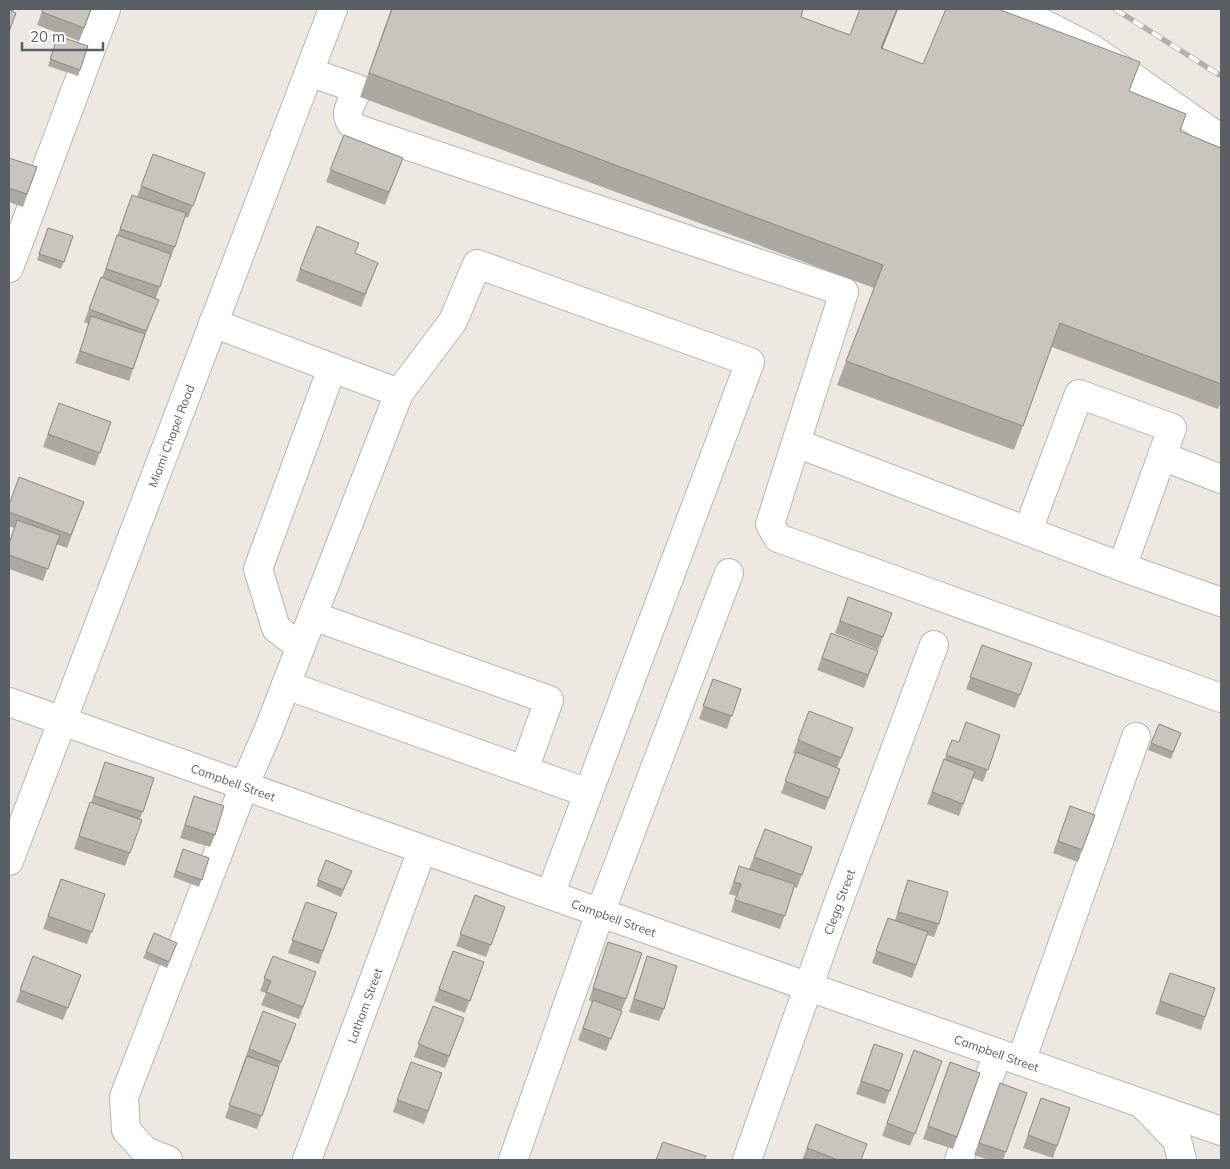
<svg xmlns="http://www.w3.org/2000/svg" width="1230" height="1169" font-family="Mulish,sans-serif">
<rect width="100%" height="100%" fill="#ede9e2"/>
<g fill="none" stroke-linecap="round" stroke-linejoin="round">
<defs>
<g id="minor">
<path d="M1015 9 1091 48 1221 139"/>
<path d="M309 72 358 89C351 105 341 114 355 128L844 292 770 524 778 538 1221 698"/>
<path d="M9 268 106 9"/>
<path d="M213 323 399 393 453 321 477 264 750 362 550 895"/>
<path d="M796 443 1122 567 1221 602"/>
<path d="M1028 530 1079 394 1172 428 1162 456"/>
<path d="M1122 567 1162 456 1221 479"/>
<path d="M313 616 549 700 524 770"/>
<path d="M300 647 276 628 258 569 332 368"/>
<path d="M286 685 588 793"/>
<path id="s1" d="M9 702 809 987 1221 1131"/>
<path id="s2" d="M9 861 333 9"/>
<path d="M1021 1061 1136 737"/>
<path d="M1145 1107 1177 1140 1182 1160"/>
<path d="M168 1160 145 1151 126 1130 124 1097 244 786 268 731 399 393"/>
<path id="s3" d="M307 1160 422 850"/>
<path d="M513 1160 600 913 729 573"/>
<path id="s4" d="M747 1160 837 906 934 645"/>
<path d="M959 1160 998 1053"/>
</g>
</defs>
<use href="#minor" stroke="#b3b6b9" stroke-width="30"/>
<use href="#minor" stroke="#fff" stroke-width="28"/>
<defs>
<path id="rail" d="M1115 9 1221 76"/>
</defs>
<use href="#rail" stroke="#b1b2b3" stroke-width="5.5"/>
<use href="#rail" stroke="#fff" stroke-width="4" stroke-dasharray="11" stroke-linecap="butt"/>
</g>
<path fill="#aca9a3" d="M9 9H14L9 33Z
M43 9H92L79 41 37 25Z
M391 9 801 17 850 35 860 9H898L882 49 923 64 1129 91 1180 131 1221 148V402L1218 409 1052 347 1014 450 837 385 874 288 360 97Z
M58 36 88 46 78 76 48 66Z
M344 135 403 158 385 205 326 182Z
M153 154 205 173 188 218 185 217 170 260 169 259 156 298 154 312 142 344 129 381 75 363 89 324 84 322 101 277 102 278 132 195 137 197Z
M9 158 37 167 23 207 9 202Z
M48 228 73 236 61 269 37 260Z
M378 263 361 307 296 281 300 269Z
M59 403 111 422 95 466 43 447Z
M84 502 67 548 56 544 43 581 9 569V544L14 528 9 526V505Z
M848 597 892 613 878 650 835 633Z
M831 633 878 651 864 688 817 670Z
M982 645 1032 663 1015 708 966 689Z
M713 679 741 689 727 729 699 719Z
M1159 724 1181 733 1171 759 1148 750Z
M1000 735 983 782 973 778 959 816 927 804 952 740 959 742Z
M798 740 848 741 837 768 840 769 825 810 781 793 796 754 793 753Z
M105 762 154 778 140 819 142 820 125 866 74 849 85 815 91 803Z
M194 796 215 835 210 847 180 838Z
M1070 806 1095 815 1078 862 1053 853Z
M765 829 812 847 797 888 794 887 780 929 731 912 736 896 729 894 739 866 749 869Z
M183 849 209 858 199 887 173 877Z
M326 860 352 871 341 897 316 886Z
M61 879 105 894 87 944 43 929Z
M908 880 939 924 934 937 927 935 912 978 872 963 888 918 895 920Z
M475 895 505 907 486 957 456 946Z
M306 902 337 913 319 964 288 953Z
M608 942 626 999 606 1051 578 1040 592 1002 589 1000Z
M177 943 167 968 143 958 146 952Z
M453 951 484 962 465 1013 434 1001Z
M33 956 81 975 63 1020 16 1002Z
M273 956 316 972 299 1019 261 1005 266 993 260 991Z
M647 956 664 1009 659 1021 629 1012Z
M1170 973 1215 988 1201 1030 1155 1014Z
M433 1006 464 1018 445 1068 414 1057Z
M263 1011 292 1037 276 1074 257 1129 225 1118 244 1061Z
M874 1044 903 1054 885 1104 856 1094Z
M914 1050 942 1061 910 1146 882 1136Z
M411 1062 442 1073 424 1124 393 1112Z
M950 1062 980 1073 953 1149 923 1139Z
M1000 1083 1027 1093 1003 1160H989L974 1155Z
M1041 1098 1070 1108 1053 1158 1023 1148Z
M816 1124 861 1160H802Z"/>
<path fill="#8c8985" d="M897 9H898L873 72 881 48Z"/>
<path fill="#c8c4be" stroke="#8c8985" d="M43 9H91L84 28 42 12Z
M392 9H803L801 17 850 35 860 9H897L881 48 923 64 946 9H998L1140 62 1129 91 1186 114 1180 131 1221 148V384L1060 323 1023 426 846 361 883 265 369 73Z
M9 10 16 13 9 32Z
M58 36 88 46 80 70 50 59Z
M344 135 403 158 389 192 330 170Z
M153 154 205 173 193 206 141 186Z
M9 158 37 167 27 194 9 188Z
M132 195 186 213 175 247 120 229Z
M317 226 359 243 355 253 378 263 365 294 300 269Z
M48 228 73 236 64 262 39 254Z
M117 235 171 254 160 287 106 269Z
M101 277 159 300 146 331 89 309Z
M91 316 145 334 133 369 80 351Z
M59 403 111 422 100 453 48 434Z
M19 477 84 502 71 535 9 512V505Z
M17 520 60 535 48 569 9 555V544Z
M848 597 892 613 883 637 840 621Z
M831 633 878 651 868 675 822 658Z
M982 645 1032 663 1020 695 970 677Z
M713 679 741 689 732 716 703 706Z
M809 711 853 728 841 758 798 740Z
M966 722 1000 735 988 770 946 755 952 740 959 742Z
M1159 724 1181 733 1173 752 1151 743Z
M796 752 840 769 829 798 785 781Z
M944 759 975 771 963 804 932 792Z
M105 762 154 778 143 812 94 796Z
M194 796 224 806 215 835 185 825Z
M90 802 142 820 130 853 79 836Z
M1070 806 1095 815 1082 850 1058 841Z
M765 829 812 847 802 875 754 857Z
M183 849 209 858 202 880 176 871Z
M326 860 352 871 343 890 318 880Z
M739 866 795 884 785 916 735 900 741 884 734 882Z
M61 879 105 894 92 932 48 916Z
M908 880 948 892 939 924 898 912Z
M475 895 505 907 491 945 460 934Z
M306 902 337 913 323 951 292 940Z
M888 918 928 932 916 965 876 951Z
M154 933 177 943 169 962 146 952Z
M608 942 642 953 626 999 593 988Z
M453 951 484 962 470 1001 439 989Z
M33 956 81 975 68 1008 20 990Z
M273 956 316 972 303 1007 266 992 271 981 264 978Z
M647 956 677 966 664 1009 634 999Z
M1170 973 1215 988 1205 1017 1160 1001Z
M593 1000 622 1011 611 1039 583 1028Z
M433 1006 464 1018 449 1056 418 1044Z
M263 1011 296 1024 281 1062 249 1049Z
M874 1044 903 1054 890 1091 861 1081Z
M914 1050 942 1061 915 1134 887 1123Z
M247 1056 279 1067 262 1116 229 1105Z
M411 1062 442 1073 428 1111 397 1100Z
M950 1062 980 1073 957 1137 928 1126Z
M1000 1083 1027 1093 1006 1152 979 1143Z
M1041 1098 1070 1108 1057 1146 1028 1135Z
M816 1124 867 1144 861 1160H838L807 1148Z
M663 1142 706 1156 704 1160H656Z
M805 1158 813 1160H804Z"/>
<g text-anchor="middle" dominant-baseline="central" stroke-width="4" stroke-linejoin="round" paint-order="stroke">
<g font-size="12" fill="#5a5f63" stroke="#fff">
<text stroke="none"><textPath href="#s2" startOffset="455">Miami Chapel Road</textPath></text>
<text stroke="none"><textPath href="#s1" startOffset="238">Campbell Street</textPath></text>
<text stroke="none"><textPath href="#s4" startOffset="274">Clegg Street</textPath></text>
<text stroke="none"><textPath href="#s1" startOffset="642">Campbell Street</textPath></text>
<text stroke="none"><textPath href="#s3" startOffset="165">Latham Street</textPath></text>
<text stroke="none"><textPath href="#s1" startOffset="1048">Campbell Street</textPath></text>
</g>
</g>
<rect width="1230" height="1169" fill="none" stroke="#5a5f63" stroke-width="20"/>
<path d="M22 42v8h81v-8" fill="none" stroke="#5a5f63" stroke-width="2.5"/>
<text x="30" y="42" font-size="15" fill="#5a5f63" stroke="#ffffff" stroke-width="4" paint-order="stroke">20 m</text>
</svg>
